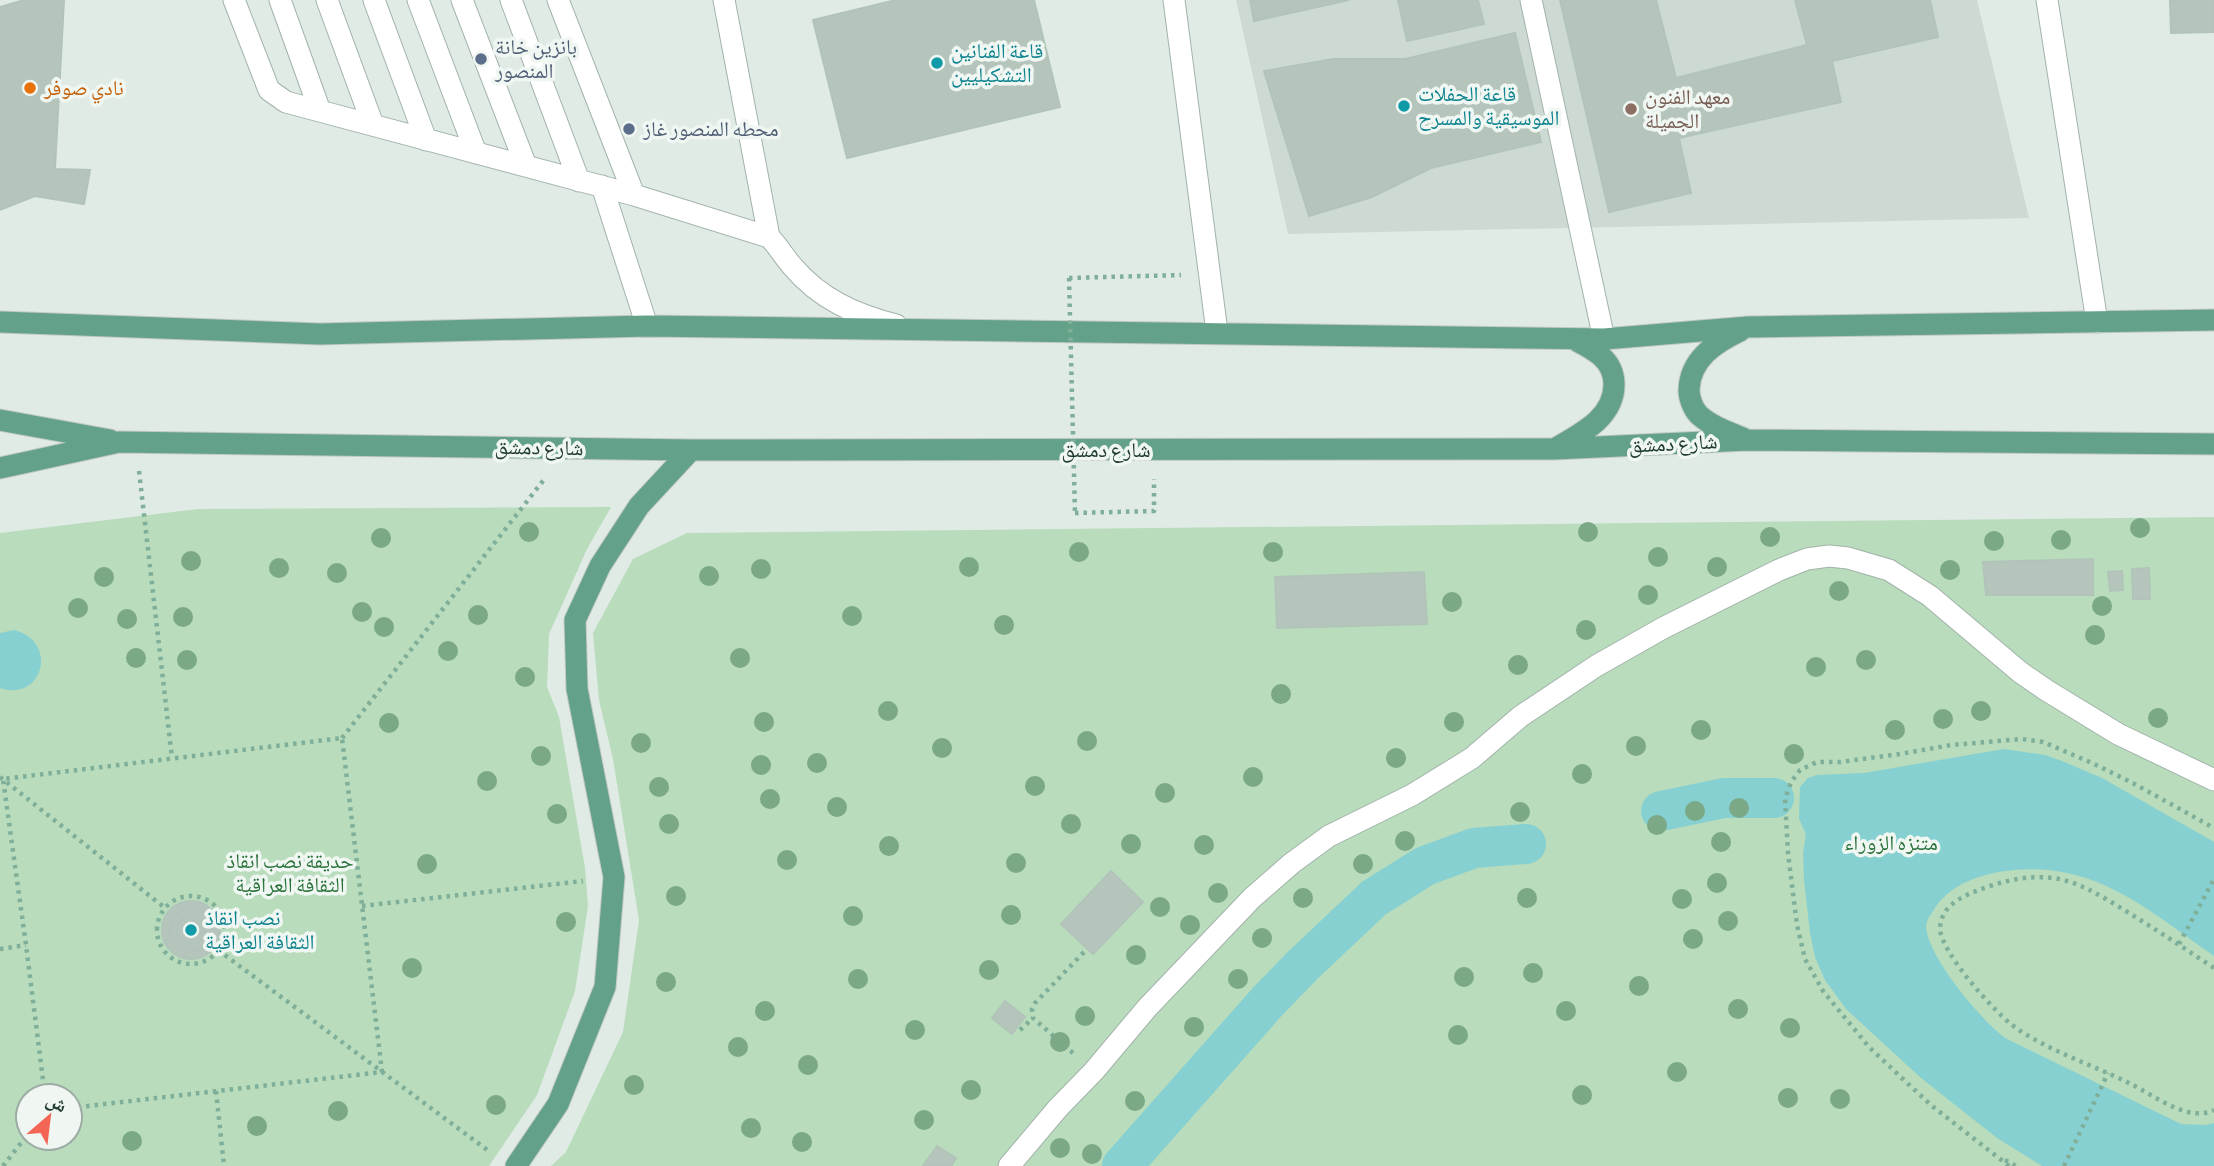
<svg xmlns="http://www.w3.org/2000/svg" width="2214" height="1166" font-family="'Sofia Sans Condensed','Noto Naskh Arabic',sans-serif">
<rect width="100%" height="100%" fill="#dfebe4"/>
<path fill="#cddad3" d="M1236 0H1977L2029 218 1288 234Z"/>
<path fill="#b8dcbc" fill-rule="evenodd" d="M611 507 587 549 549 634 547 687 559 717 585 868 588 906 575 991 537 1095 489 1166H0V533L198 509ZM28 1096H70V1138H28Z
M2214 517V1166H551L566 1152 623 1032 639 920 613 759 599 700 593 633 633 559 687 533Z"/>
<path fill="#86d0d1" d="M14 630C60 642 42 703 0 688V633Z
M2004 749 2045 755 2062 761 2102 778 2214 842V956C2169 925 2122 884 2067 873 2027 864 1959 870 1935 908 1932 913 1926 920 1926 927 1928 957 1980 1019 2005 1038L2181 1124 2205 1125 2214 1123V1166H2042L1997 1138 1921 1078 1846 1009 1825 980 1815 957 1810 933 1804 880 1803 853 1806 834 1799 819 1800 787 1808 778 1817 775 1864 773Z"/>
<g fill="none" stroke-linecap="round" stroke-linejoin="round">
<path stroke="#86d0d1" stroke-width="40" d="M1661 811 1724 798H1774
M1122 1166 1268 1001 1303 965 1374 898 1425 866 1474 848 1526 844"/>
</g>
<path fill="#b5c5bc" stroke="#b2c4ba" stroke-width="2" d="M24 0H64L55 169 90 170 84 204 35 196 0 210V7Z
M896 0H1034L1060 107 847 158 813 20Z
M1250 0H1349L1254 21Z
M1398 0H1478L1484 24 1407 41Z
M1560 0H1656L1676 78 1807 45 1795 0H1930L1938 37 1832 61 1841 102 1679 138 1691 193 1609 212Z
M2170 0H2214V32L2171 33Z
M1515 33 1541 142 1431 168 1372 197 1309 216 1264 71 1333 59H1405Z
M2093 559V595H1986L1983 562Z
M2149 568 2150 599H2133L2132 569Z
M2122 571 2123 590 2110 591 2108 572Z
M1424 572 1427 624 1277 628 1275 577Z
M1111 871 1143 902 1093 954 1061 924Z
M162 930a29 29 0 1 1 58 0a29 29 0 1 1-58 0Z
M170 930a21 21 0 1 1 42 0a21 21 0 1 1-42 0Z
M177 930a14 14 0 1 1 28 0a14 14 0 1 1-28 0Z
M1005 1001 1025 1017 1012 1034 992 1018Z
M937 1146 956 1158 951 1166H923Z"/>
<g fill="none" stroke-linecap="round" stroke-linejoin="round">
<defs>
<path id="minor" d="M234 0 269 90 286 102 634 195 769 237C779 247 784 257 793 267 820 299 856 315 896 325
M280 0 320 111
M327 0 373 125
M374 0 426 140
M418 0 476 153
M462 0 526 166
M511 0 579 181
M558 0 634 195
M724 0 769 237
M1174 0 1217 332
M1531 0 1604 339
M2047 0 2097 322
M602 186 647 326
M1009 1166 1058 1108 1094 1071 1147 1008 1252 898 1292 863 1329 836 1412 795 1472 758 1521 716 1596 666 1663 628 1779 570 1807 559 1829 556 1848 558 1889 570 1930 596 2020 672 2046 690 2118 734 2214 780"/>
<path id="major" d="M0 322 320 334 647 326 1604 339 1748 327 2214 320
M1740 331C1715 343 1690 359 1689 390 1689 398 1693 409 1699 415 1711 426 1728 432 1743 438
M0 420 110 440
M1556 448C1582 433 1615 417 1614 383 1613 360 1596 351 1577 341
M0 468 119 442 691 450 1554 449 1748 440 2214 444
M516 1166 558 1104 605 987 614 877 577 689 575 620 600 566 639 506 691 450"/>
</defs>
<use href="#minor" stroke="#a2b3aa" stroke-width="23"/>
<use href="#major" stroke="#c1c8c5" stroke-width="23"/>
<path stroke="#7faf99" stroke-width="4.5" stroke-dasharray="3.5 5" stroke-linecap="butt" d="M1069 278 1181 275
M139 471 172 758
M1075 513 1154 511V479
M342 738 546 477
M0 777 165 908
M157 930a34 34 0 1 1 68 0a34 34 0 1 1-68 0Z
M362 906 583 881
M2179 944 2214 879
M0 949 26 945
M218 950 490 1152
M2214 968C2178 944 2143 921 2106 899 2092 891 2079 884 2063 880 2032 872 1997 882 1969 894 1954 901 1941 910 1940 928 1940 952 1996 1014 2016 1028 2051 1052 2093 1065 2131 1084 2153 1095 2189 1123 2214 1110
M1020 1030 1033 1018
M1073 1053 1033 1018 1032 1009 1035 1003 1087 949
M216 1091 224 1166
M45 1096 26 945 3 779 342 738 382 1072 70 1108
M2005 1160 2016 1166
M3 1166 28 1134
M2009 1166 1932 1106 1905 1081 1869 1047 1823 991 1805 959 1797 925 1788 853 1785 799 1791 782 1800 770 1817 762H1840L1900 754 1951 745 2022 739 2043 742 2092 763 2131 782 2214 828
M2064 1166 2108 1073"/>
<use href="#minor" stroke="#fff" stroke-width="21"/>
<use href="#major" stroke="#63a188" stroke-width="21"/>
<path stroke="#7faf99" stroke-width="4.5" stroke-dasharray="3.5 5" stroke-linecap="butt" d="M1069 278 1075 513"/>
</g>
<g fill="#7ba887">
<circle cx="2140" cy="528" r="10"/>
<circle cx="529" cy="532" r="10"/>
<circle cx="1588" cy="532" r="10"/>
<circle cx="1770" cy="537" r="10"/>
<circle cx="381" cy="538" r="10"/>
<circle cx="2061" cy="540" r="10"/>
<circle cx="1994" cy="541" r="10"/>
<circle cx="1079" cy="552" r="10"/>
<circle cx="1273" cy="552" r="10"/>
<circle cx="1658" cy="557" r="10"/>
<circle cx="191" cy="561" r="10"/>
<circle cx="969" cy="567" r="10"/>
<circle cx="1717" cy="567" r="10"/>
<circle cx="279" cy="568" r="10"/>
<circle cx="761" cy="569" r="10"/>
<circle cx="1950" cy="570" r="10"/>
<circle cx="337" cy="573" r="10"/>
<circle cx="709" cy="576" r="10"/>
<circle cx="104" cy="577" r="10"/>
<circle cx="1839" cy="591" r="10"/>
<circle cx="1648" cy="595" r="10"/>
<circle cx="1452" cy="602" r="10"/>
<circle cx="2102" cy="606" r="10"/>
<circle cx="78" cy="608" r="10"/>
<circle cx="362" cy="612" r="10"/>
<circle cx="478" cy="615" r="10"/>
<circle cx="852" cy="616" r="10"/>
<circle cx="183" cy="617" r="10"/>
<circle cx="127" cy="619" r="10"/>
<circle cx="1004" cy="625" r="10"/>
<circle cx="384" cy="627" r="10"/>
<circle cx="1586" cy="630" r="10"/>
<circle cx="2095" cy="635" r="10"/>
<circle cx="448" cy="651" r="10"/>
<circle cx="136" cy="658" r="10"/>
<circle cx="740" cy="658" r="10"/>
<circle cx="187" cy="660" r="10"/>
<circle cx="1866" cy="660" r="10"/>
<circle cx="1518" cy="665" r="10"/>
<circle cx="1816" cy="667" r="10"/>
<circle cx="525" cy="677" r="10"/>
<circle cx="1281" cy="694" r="10"/>
<circle cx="888" cy="711" r="10"/>
<circle cx="1981" cy="711" r="10"/>
<circle cx="2158" cy="718" r="10"/>
<circle cx="1943" cy="719" r="10"/>
<circle cx="764" cy="722" r="10"/>
<circle cx="1454" cy="722" r="10"/>
<circle cx="389" cy="723" r="10"/>
<circle cx="1701" cy="730" r="10"/>
<circle cx="1895" cy="730" r="10"/>
<circle cx="1087" cy="741" r="10"/>
<circle cx="641" cy="743" r="10"/>
<circle cx="1636" cy="746" r="10"/>
<circle cx="942" cy="748" r="10"/>
<circle cx="1794" cy="754" r="10"/>
<circle cx="541" cy="756" r="10"/>
<circle cx="1396" cy="758" r="10"/>
<circle cx="817" cy="763" r="10"/>
<circle cx="761" cy="765" r="10"/>
<circle cx="1582" cy="774" r="10"/>
<circle cx="1253" cy="777" r="10"/>
<circle cx="487" cy="781" r="10"/>
<circle cx="1035" cy="786" r="10"/>
<circle cx="659" cy="787" r="10"/>
<circle cx="1165" cy="793" r="10"/>
<circle cx="770" cy="799" r="10"/>
<circle cx="837" cy="807" r="10"/>
<circle cx="1739" cy="808" r="10"/>
<circle cx="1695" cy="811" r="10"/>
<circle cx="1520" cy="812" r="10"/>
<circle cx="557" cy="814" r="10"/>
<circle cx="669" cy="824" r="10"/>
<circle cx="1071" cy="824" r="10"/>
<circle cx="1657" cy="825" r="10"/>
<circle cx="1405" cy="841" r="10"/>
<circle cx="1721" cy="842" r="10"/>
<circle cx="1131" cy="844" r="10"/>
<circle cx="1204" cy="845" r="10"/>
<circle cx="889" cy="846" r="10"/>
<circle cx="787" cy="860" r="10"/>
<circle cx="1016" cy="863" r="10"/>
<circle cx="427" cy="864" r="10"/>
<circle cx="1363" cy="864" r="10"/>
<circle cx="1717" cy="883" r="10"/>
<circle cx="1218" cy="893" r="10"/>
<circle cx="676" cy="896" r="10"/>
<circle cx="1303" cy="898" r="10"/>
<circle cx="1527" cy="898" r="10"/>
<circle cx="1682" cy="899" r="10"/>
<circle cx="1160" cy="907" r="10"/>
<circle cx="1011" cy="915" r="10"/>
<circle cx="853" cy="916" r="10"/>
<circle cx="1728" cy="921" r="10"/>
<circle cx="566" cy="922" r="10"/>
<circle cx="1190" cy="925" r="10"/>
<circle cx="1262" cy="938" r="10"/>
<circle cx="1693" cy="939" r="10"/>
<circle cx="1136" cy="955" r="10"/>
<circle cx="412" cy="968" r="10"/>
<circle cx="989" cy="970" r="10"/>
<circle cx="1533" cy="973" r="10"/>
<circle cx="1464" cy="977" r="10"/>
<circle cx="858" cy="979" r="10"/>
<circle cx="1238" cy="979" r="10"/>
<circle cx="666" cy="982" r="10"/>
<circle cx="1639" cy="986" r="10"/>
<circle cx="1738" cy="1009" r="10"/>
<circle cx="765" cy="1011" r="10"/>
<circle cx="1566" cy="1011" r="10"/>
<circle cx="1085" cy="1016" r="10"/>
<circle cx="1194" cy="1027" r="10"/>
<circle cx="1790" cy="1028" r="10"/>
<circle cx="915" cy="1030" r="10"/>
<circle cx="1458" cy="1035" r="10"/>
<circle cx="1060" cy="1042" r="10"/>
<circle cx="738" cy="1047" r="10"/>
<circle cx="808" cy="1065" r="10"/>
<circle cx="1677" cy="1072" r="10"/>
<circle cx="634" cy="1085" r="10"/>
<circle cx="971" cy="1090" r="10"/>
<circle cx="1582" cy="1095" r="10"/>
<circle cx="1788" cy="1098" r="10"/>
<circle cx="1840" cy="1099" r="10"/>
<circle cx="1135" cy="1101" r="10"/>
<circle cx="496" cy="1105" r="10"/>
<circle cx="338" cy="1111" r="10"/>
<circle cx="924" cy="1120" r="10"/>
<circle cx="257" cy="1126" r="10"/>
<circle cx="751" cy="1128" r="10"/>
<circle cx="132" cy="1141" r="10"/>
<circle cx="802" cy="1142" r="10"/>
<circle cx="1060" cy="1148" r="10"/>
<circle cx="1092" cy="1154" r="10"/>
</g>
<g fill="#5c6f8a" stroke="#f0f7f2" stroke-width="2.5">
<circle cx="481" cy="59" r="7"/>
<circle cx="629" cy="129" r="7"/>
</g>
<g fill="#0f9aa8" stroke="#f0f7f2" stroke-width="2.5">
<circle cx="937" cy="63" r="7"/>
<circle cx="1404" cy="106" r="7"/>
<circle cx="191" cy="930" r="7"/>
</g>
<circle fill="#e8710a" stroke="#f0f7f2" stroke-width="2.5" cx="30" cy="88" r="7"/>
<circle fill="#8d6e63" stroke="#f0f7f2" stroke-width="2.5" cx="1631" cy="109" r="7"/>
<g text-anchor="middle" dominant-baseline="central" stroke-width="7" stroke-linejoin="round" paint-order="stroke">
<g font-size="21" fill="#4e5e75" stroke="#f0f7f2" text-anchor="start">
<text x="495" y="47">بانزين خانة<tspan x="495" dy="24">المنصور</tspan></text>
<text x="643" y="129">محطه المنصور غاز</text>
</g>
<g font-size="21" fill="#0d838f" stroke="#f0f7f2" text-anchor="start">
<text x="951" y="51">قاعة الفنانين<tspan x="951" dy="24">التشكيليين</tspan></text>
<text x="1418" y="94">قاعة الحفلات<tspan x="1418" dy="24">الموسيقية والمسرح</tspan></text>
<text x="205" y="918">نصب انقاذ<tspan x="205" dy="24">الثقافة العراقية</tspan></text>
</g>
<g font-size="21" fill="#c56008" stroke="#f0f7f2" text-anchor="start">
<text x="44" y="88">نادي صوفر</text>
</g>
<g font-size="21" fill="#785e54" stroke="#f0f7f2" text-anchor="start">
<text x="1645" y="97">معهد الفنون<tspan x="1645" dy="24">الجميلة</tspan></text>
</g>
<g font-size="21" fill="#203b30" stroke="#f0f7f2">
<text transform="translate(1673 444) rotate(-3)">شارع دمشق</text>
<text transform="translate(539 448) rotate(1)">شارع دمشق</text>
<text x="1106" y="450">شارع دمشق</text>
</g>
<g font-size="21" fill="#2a723b" stroke="#f0f7f2">
<text x="1891" y="843">متنزه الزوراء</text>
<text x="290" y="861">حديقة نصب انقاذ<tspan x="290" dy="24">الثقافة العراقية</tspan></text>
</g>
</g>
<g transform="translate(49 1117) rotate(28)"><circle r="33" fill="#f0f7f2" stroke="#9daca4" stroke-width="2"/>
<path d="M0-5L12 26L0 18L-12 26Z" fill="#f36555"/>
<text y="-10" font-size="19" font-weight="bold" text-anchor="middle" fill="#203b30">ش</text>
</g>
</svg>
